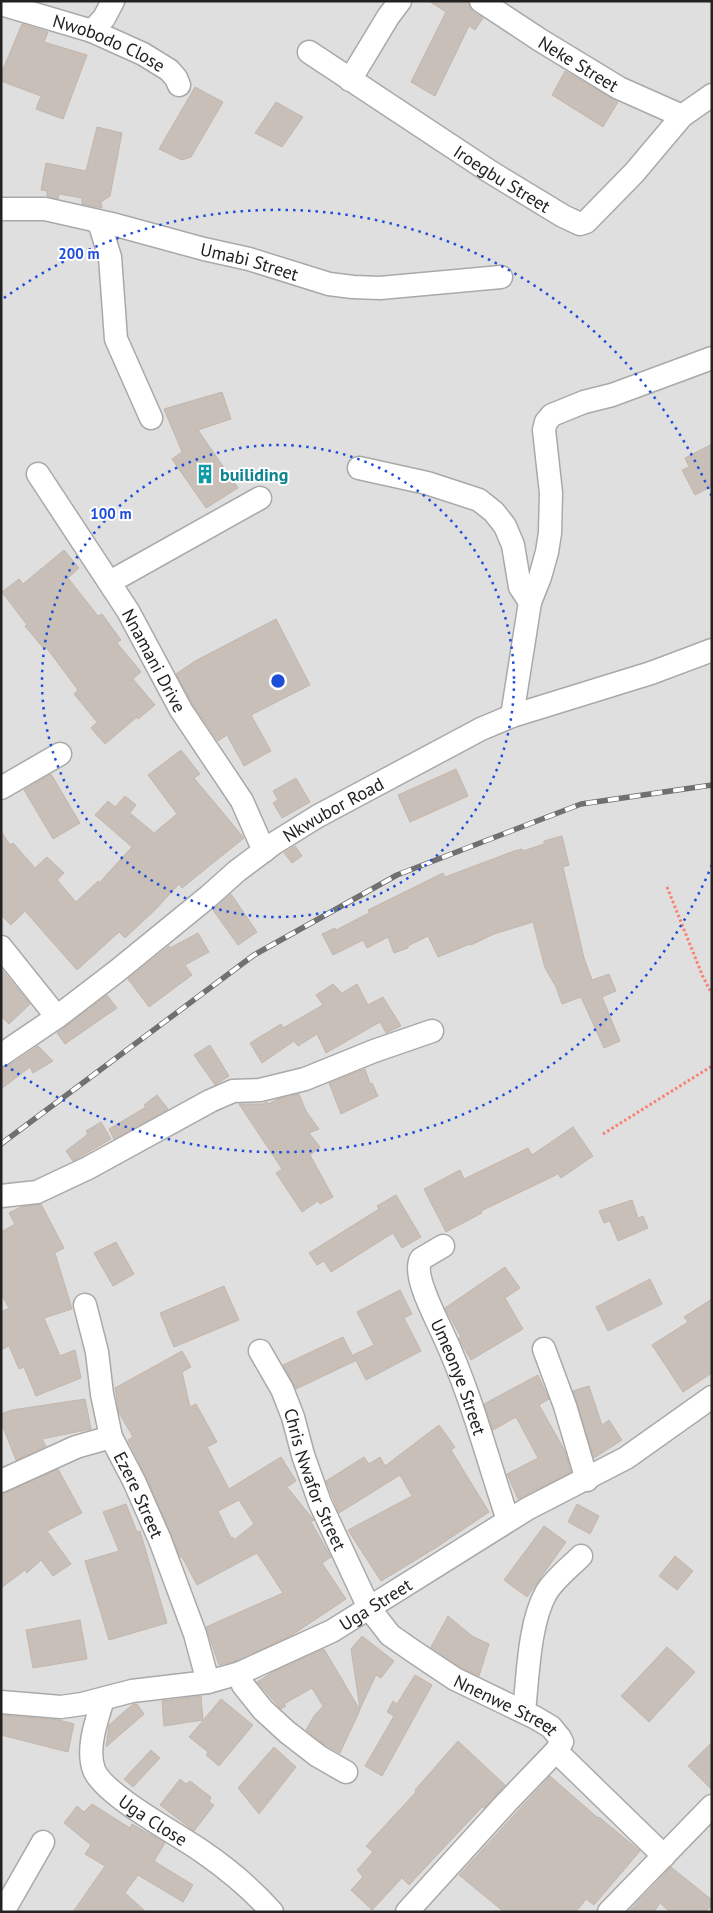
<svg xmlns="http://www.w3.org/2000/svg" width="713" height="1913" font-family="'PT Sans',sans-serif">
<rect width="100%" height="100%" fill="#f2efe9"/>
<path fill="#e0dfdf" d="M1 1H712V1912H1Z"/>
<path fill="#c7bfb8" stroke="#c4b6ab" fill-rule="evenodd" d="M429 1H467L473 12 483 18 475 30 469 26 435 96 411 82 446 12Z
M22 24 48 32 44 42 87 55 63 119 36 109 41 96 1 81V74Z
M565 71 618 102 603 127 552 95Z
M195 87 223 102 191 157 182 160 159 149Z
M276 102 303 117 282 147 255 133Z
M97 127 122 133 110 196 101 202 102 208 82 204V198L59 194 58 199 47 196V191L41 190 46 163 86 171Z
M222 392 231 419 198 430 238 488 206 508 172 459 182 452 164 409Z
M712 444V486L695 495 682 470 689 467 685 458Z
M64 550 79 568 68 578 98 616 102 614 121 640 117 643 141 672 133 679 155 705 138 719 137 717 105 744 91 728 97 722 74 694 78 690 46 647 44 649 25 626 27 625 2 592 19 579 23 584Z
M276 619 310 685 251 715 271 751 244 766 227 735 218 741 192 703 176 674 195 661Z
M181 750 200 774 194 778 244 838 182 888 179 884 156 909 125 938 119 932 77 970 25 911 11 925 1 915V831L10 845 13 843 35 868 47 857 64 873 57 880 76 902 98 881 99 883 132 847 95 815 108 801 115 807 125 796 136 805 130 813 154 833 177 814 148 775Z
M456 769 468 796 410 822 398 795Z
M51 774 80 823 53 839 24 790Z
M296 778 310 802 282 818 273 803 278 800 273 791Z
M562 836 569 865 563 867 584 958 592 980 609 974 616 991 602 997 620 1041 604 1048 581 997 562 1004 556 987 545 968 533 922 494 934 471 945 470 944 438 957 428 936 408 946V948L394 953 388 937 367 948 363 940 333 955 322 934 335 928 336 930 369 913 368 910 443 873 445 877 514 851 522 849 523 851 544 844V841Z
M295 846 302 856 292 863 284 853Z
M231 894 257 932 238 945 213 910Z
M198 933 209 952 185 965 192 975 149 1007 128 979 169 946 170 948Z
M1 969 30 1004 9 1024 1 1016Z
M333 984 342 993 357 984 368 1005 383 997 401 1026 386 1033 380 1022 326 1053 317 1034 298 1046 294 1041 262 1063 250 1043 281 1024 283 1028 323 1005 316 995Z
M107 995 117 1008 65 1044 57 1033Z
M210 1045 229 1076 215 1085 194 1055Z
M38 1046 53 1061 33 1073 30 1067 1 1089V1068L13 1063Z
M365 1069 370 1084 372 1083 378 1096 341 1114 329 1083Z
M299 1094 306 1111 319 1129 309 1133 320 1147 310 1155 333 1197 320 1204 318 1201 302 1212 276 1173 282 1169 239 1104H263L267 1102 268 1104 278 1099Z
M157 1095 168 1109 114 1139 109 1129 146 1107 144 1105Z
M101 1122 111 1139 73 1161 66 1151 88 1134 86 1131Z
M573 1127 593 1156 561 1178 558 1174 481 1211 482 1213 446 1232 424 1189 460 1170 464 1179 528 1148 532 1155Z
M396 1195 421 1237 402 1248 393 1233 331 1272 324 1261 317 1265 309 1253 379 1209 377 1206Z
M632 1200 638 1218 643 1216 648 1228 618 1241 610 1221 604 1223 599 1211Z
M41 1204 64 1248 55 1253 72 1309 44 1318 60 1356 75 1350 81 1378 36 1396 24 1367 19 1369 9 1346 1 1350V1312L9 1308 1 1294V1232L15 1224 9 1213 21 1207Z
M116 1242 134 1274 113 1286 94 1253Z
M505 1267 520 1288 505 1298 523 1329 471 1360 462 1345 459 1338 461 1337 445 1308Z
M650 1279 662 1304 608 1331 596 1307Z
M224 1286 239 1320 174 1347 160 1313Z
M400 1290 412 1314 404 1318 421 1351 366 1380 353 1355 374 1345 357 1312Z
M712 1299V1373L683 1392 652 1345 688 1322 684 1317Z
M343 1337 355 1361 296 1389 283 1365Z
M182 1351 191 1367 182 1372 190 1407 196 1404 217 1442 207 1447 229 1489 281 1457 296 1481 287 1487 312 1518 314 1520 311 1522 331 1557 322 1563 346 1599 292 1635 235 1661 219 1665 206 1627 283 1593 257 1553 197 1585 182 1557H180L146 1476 128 1440 133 1437 119 1413 115 1388ZM239 1500 254 1524 234 1540 233 1537 231 1538 218 1511Z
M538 1375 549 1399 539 1405 565 1451 571 1472 518 1499 507 1474 538 1458 516 1417 493 1430 484 1404Z
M589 1386 602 1425 609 1420 622 1440 594 1458 573 1391Z
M85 1399 91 1429 42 1439 46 1446 16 1460 1 1422V1414L12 1410Z
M439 1425 455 1447 451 1450 489 1512 437 1547 381 1581 348 1530 412 1496 400 1475 339 1513 326 1481 364 1457 369 1464 380 1457 385 1466Z
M58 1469 82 1513 47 1531 71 1564 53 1576 41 1560 27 1573 25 1570 1 1588V1494Z
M126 1504 137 1532 140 1531 167 1623 109 1640 85 1561 119 1551 103 1512Z
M577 1504 599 1516 590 1534 568 1522Z
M544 1526 566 1542 527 1597 504 1580Z
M675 1556 693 1571 677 1590 659 1576Z
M448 1616 472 1636 489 1644 479 1676 462 1668 431 1647Z
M80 1620 87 1659 33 1668 26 1630Z
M362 1636 394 1661 381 1678 376 1675 360 1709 351 1649Z
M667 1647 695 1672 649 1722 621 1696Z
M324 1649 360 1710 340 1753 325 1745 306 1730 314 1716 323 1706 312 1688 284 1704 286 1706 281 1709 257 1682 273 1672Z
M415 1675 432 1685 382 1776 365 1766 394 1716 387 1712 393 1701 397 1704Z
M201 1696 203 1720 164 1726 162 1701Z
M221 1699 253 1725 219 1766 206 1755 208 1752 189 1737Z
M133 1704H137L144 1714 106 1747 109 1725Z
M2 1715 59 1720 74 1724 68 1752 1 1735Z
M458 1741 505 1785 484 1808 482 1807 409 1885 402 1878 372 1910 351 1890 363 1877 357 1870 373 1852 366 1846 416 1792 415 1790Z
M712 1742V1790L688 1766Z
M274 1747 296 1767 259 1814 238 1788Z
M151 1750 160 1758 133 1787 124 1779Z
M550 1776 598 1818 599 1817 640 1851 594 1905 586 1899 576 1912H504L459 1875Z
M180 1779 186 1784 190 1781 211 1797 209 1802 214 1805 194 1831 160 1805Z
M92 1804 130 1828 132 1824 165 1843 154 1861 193 1885 183 1902 138 1875 125 1893 146 1912H73L105 1866 85 1854 91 1845 64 1823 77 1806 84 1812Z
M671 1867 712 1900V1906L704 1912H670L660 1903 654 1912H628Z"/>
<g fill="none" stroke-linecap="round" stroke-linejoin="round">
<defs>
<g id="minor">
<path id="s1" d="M481 1 540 40 619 88 682 116"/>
<path id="s2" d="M1 4 92 31 143 54 169 70 176 78 179 85"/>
<path d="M92 31 104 18 113 1"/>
<path id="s3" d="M309 52 489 171 563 216 580 224 586 222 634 173 682 116 712 95"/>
<path d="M350 80 388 17 400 1"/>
<path id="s4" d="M1 209H45L116 225 204 249 249 259 329 284 353 287 380 288 501 277"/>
<path d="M99 222 110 257 116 339 151 418"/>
<path d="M359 468 427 483 479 500 494 512 505 526 513 545 520 587 530 602"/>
<path id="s5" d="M38 474 128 611 181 710 242 801 264 851"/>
<path d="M110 582 260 498"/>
<path d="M512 716 530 602 540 577 547 552 550 533 551 493 544 430 546 422 552 415 584 402 612 395 712 358"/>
<path d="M1 788 60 754"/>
<path d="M1 947 57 1017"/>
<path id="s6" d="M1 1055 57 1017 117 971 209 896 237 871 273 844 318 816 481 729 512 716 651 673 712 650"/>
<path d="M1 1196 37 1192 88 1168 210 1101 233 1091 260 1090 305 1079 374 1051 432 1031"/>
<path id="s7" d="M443 1246 421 1259C412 1275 436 1318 443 1334 471 1394 487 1458 508 1520"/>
<path id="s8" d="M85 1305 97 1352 102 1394 111 1437 134 1481 160 1540 195 1634 208 1682"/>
<path d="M544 1349 565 1406 587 1480"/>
<path id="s9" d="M260 1351 282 1389 293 1417 303 1455 320 1503 369 1608 390 1635 413 1651 455 1679 536 1718 551 1727 560 1738 562 1742 556 1751 664 1856"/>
<path d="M1 1481 76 1447 111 1437"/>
<path d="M240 1673 243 1685 263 1710 287 1732 318 1756 346 1772"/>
<path id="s10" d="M103 1699C97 1720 86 1748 94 1770 105 1796 178 1834 203 1852 229 1870 251 1888 272 1912"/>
<path id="s11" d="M1 1702 61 1707 82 1704 132 1691 208 1682 240 1673 332 1631 527 1509 626 1458 712 1397"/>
<path d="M524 1711C528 1676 529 1623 546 1593 554 1579 570 1567 581 1556"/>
<path d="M3 1912 43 1842"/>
<path d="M407 1912 507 1802 556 1751"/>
<path d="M609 1912 712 1806"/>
</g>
</defs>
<use href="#minor" stroke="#a9a9a9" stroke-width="25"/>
<path stroke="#fa8072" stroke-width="3" stroke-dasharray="2.5 2.5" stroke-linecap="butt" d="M667 887 703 977 712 994
M603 1134 712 1066"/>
<use href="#minor" stroke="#fff" stroke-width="22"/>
<defs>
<path id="rail" d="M1 1144 254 955 397 875 581 804 712 785"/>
</defs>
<use href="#rail" stroke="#707070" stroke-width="5.5"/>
<use href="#rail" stroke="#fff" stroke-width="4" stroke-dasharray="11" stroke-linecap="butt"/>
</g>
<g fill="none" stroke="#1d4ed8" stroke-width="2.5" stroke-dasharray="2.5 5">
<circle cx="278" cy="681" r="236"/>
<path d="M712 865A471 471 0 0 1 4 1064M4 298A471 471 0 0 1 712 497"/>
</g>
<defs>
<symbol id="building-bare" viewBox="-9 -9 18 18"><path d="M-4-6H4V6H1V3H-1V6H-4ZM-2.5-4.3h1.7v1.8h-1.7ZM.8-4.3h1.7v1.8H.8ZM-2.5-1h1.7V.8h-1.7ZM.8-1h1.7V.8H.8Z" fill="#0f9aa8" stroke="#fff" stroke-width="2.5" paint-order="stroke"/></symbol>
</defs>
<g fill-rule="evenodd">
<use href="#building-bare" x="191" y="460" width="28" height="28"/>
</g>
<g text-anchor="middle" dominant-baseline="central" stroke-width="4" stroke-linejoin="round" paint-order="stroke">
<g font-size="18" fill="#222" stroke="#fff">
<text stroke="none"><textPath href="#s2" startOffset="115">Nwobodo Close</textPath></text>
<text stroke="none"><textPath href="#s1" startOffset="116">Neke Street</textPath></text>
<text stroke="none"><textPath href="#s3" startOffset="231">Iroegbu Street</textPath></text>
<text stroke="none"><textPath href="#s4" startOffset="255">Umabi Street</textPath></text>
<text stroke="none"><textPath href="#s5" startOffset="220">Nnamani Drive</textPath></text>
<text stroke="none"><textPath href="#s6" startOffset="414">Nkwubor Road</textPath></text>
<text stroke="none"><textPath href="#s7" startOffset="151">Umeonye Street</textPath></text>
<text stroke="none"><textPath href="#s9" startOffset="140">Chris Nwafor Street</textPath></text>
<text stroke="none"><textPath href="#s8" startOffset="199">Ezere Street</textPath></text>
<text stroke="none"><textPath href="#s11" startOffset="395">Uga Street</textPath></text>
<text stroke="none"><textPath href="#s9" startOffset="450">Nnenwe Street</textPath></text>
<text stroke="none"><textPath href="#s10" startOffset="151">Uga Close</textPath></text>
</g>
<g font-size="18" font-weight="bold" fill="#0d838f" stroke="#fff" text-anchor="start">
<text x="220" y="474">builiding</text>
</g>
</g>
<circle cx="278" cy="681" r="8" fill="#1d4ed8" stroke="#fff" stroke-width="2.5"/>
<g font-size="15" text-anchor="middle" font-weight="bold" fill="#1d4ed8" stroke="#fff" stroke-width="4" stroke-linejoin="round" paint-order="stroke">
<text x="79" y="259">200 m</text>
<text x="111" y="519">100 m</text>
</g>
<rect width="713" height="1913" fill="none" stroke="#222222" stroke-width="5"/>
</svg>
